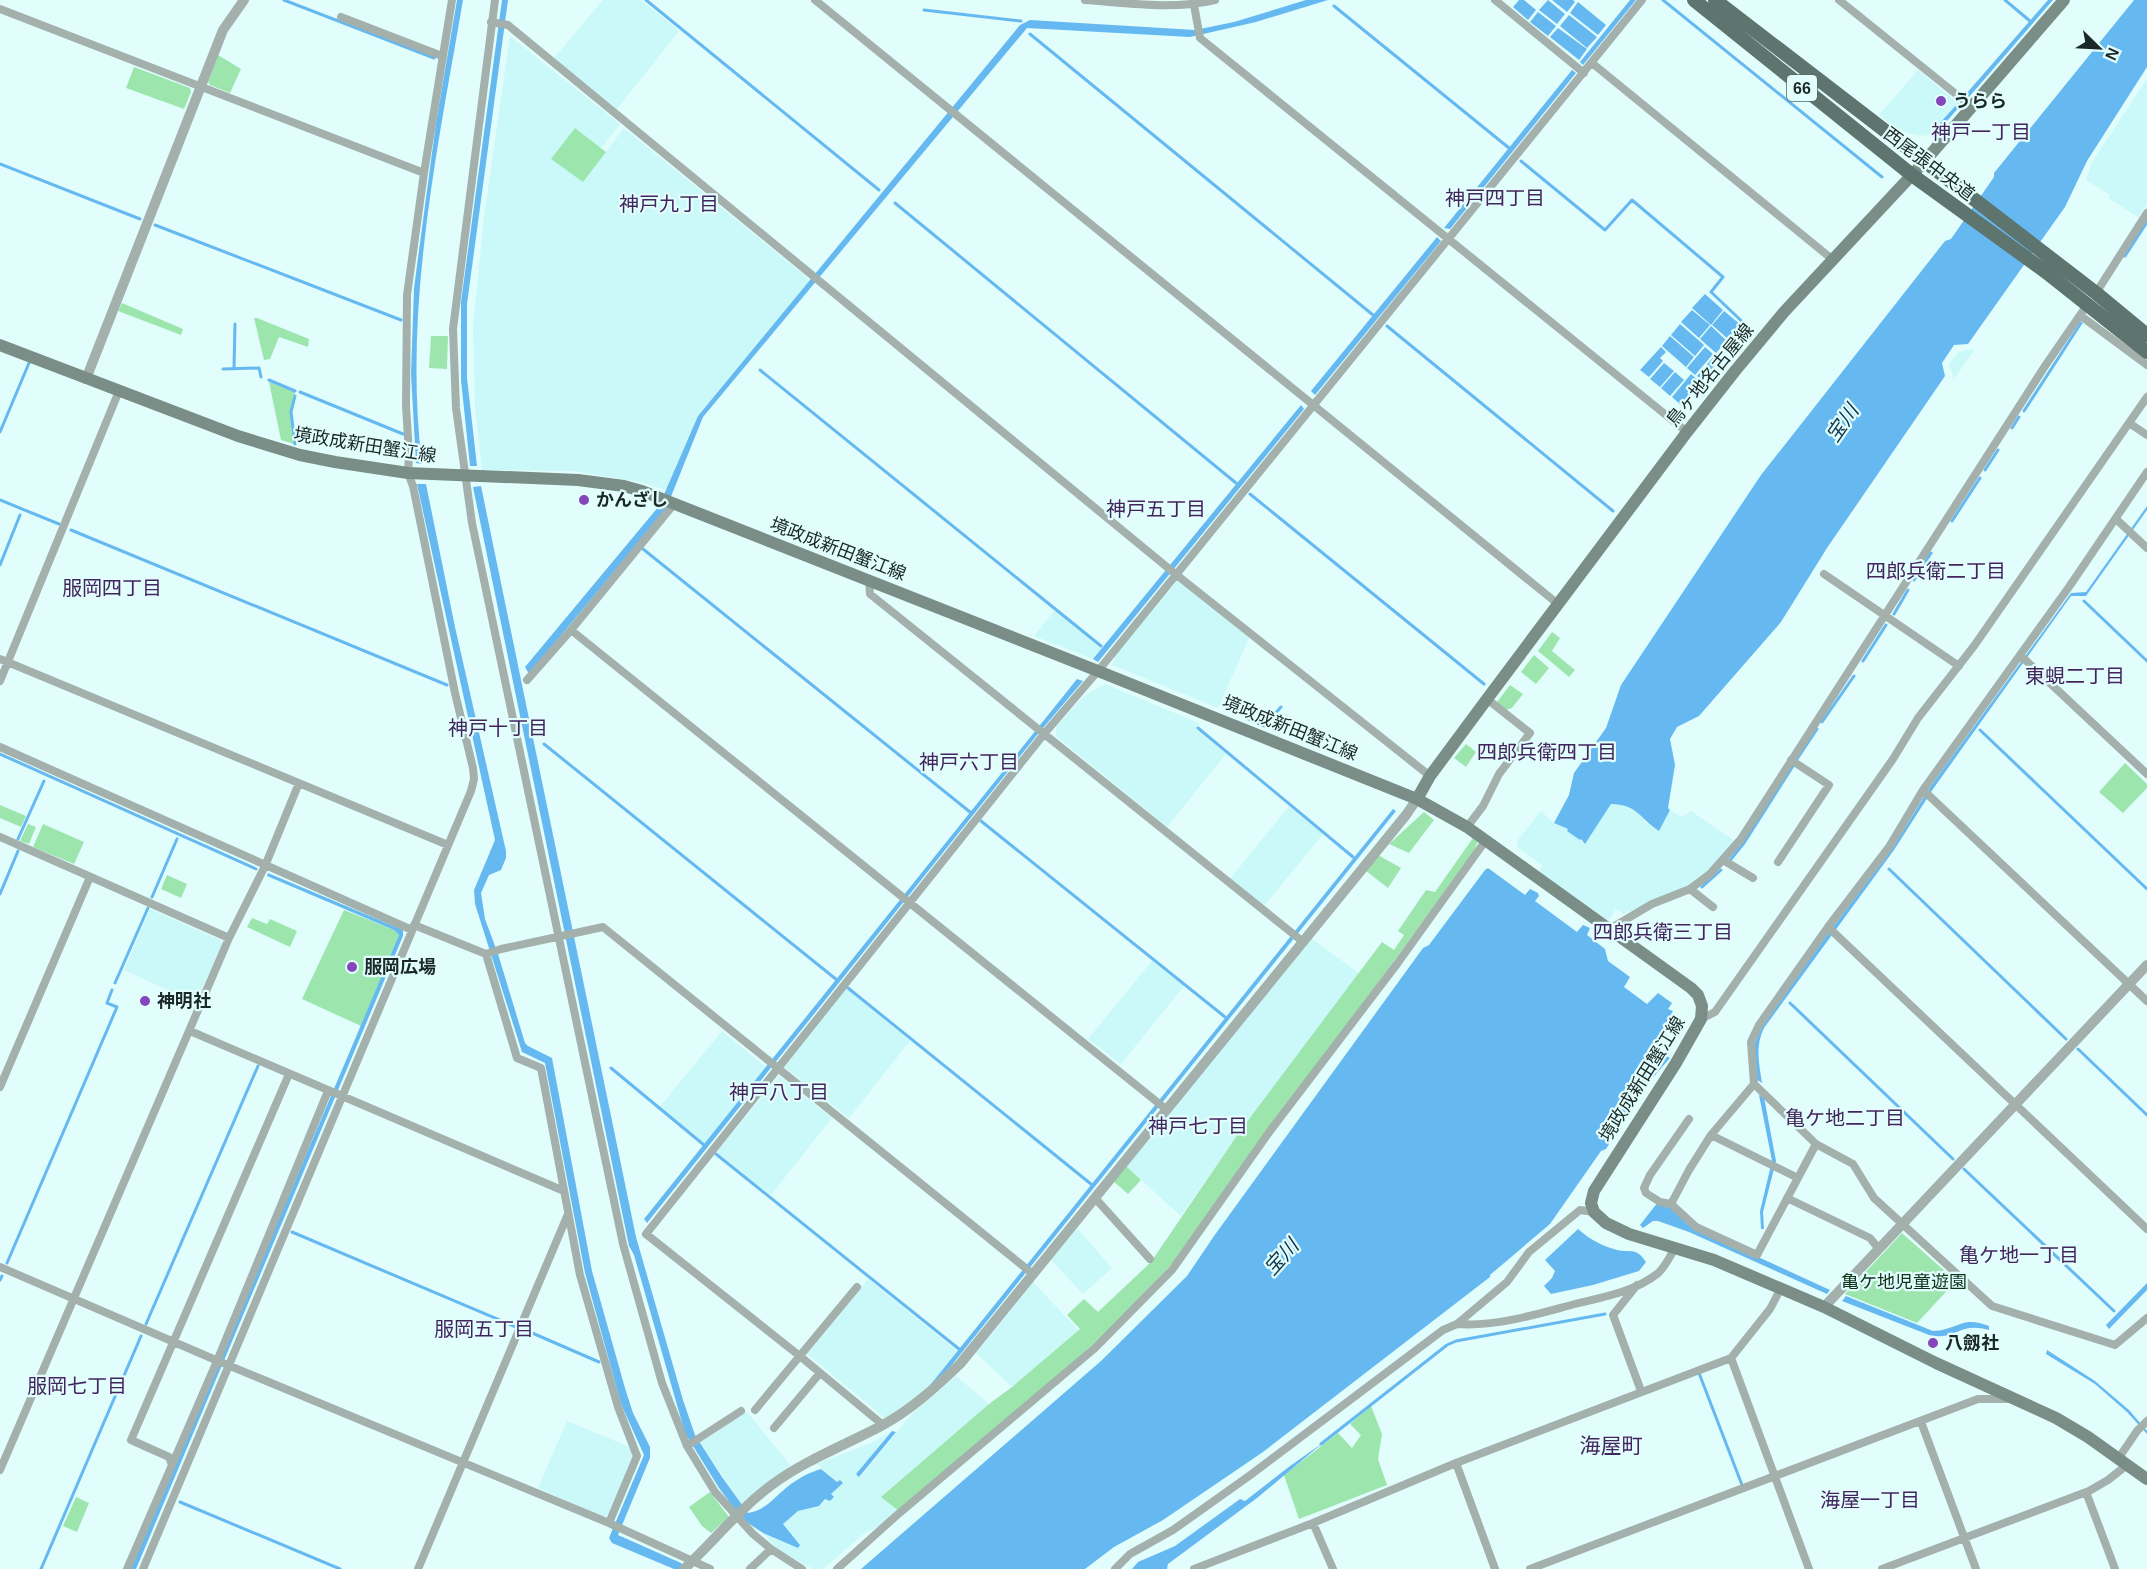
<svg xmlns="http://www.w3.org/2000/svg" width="2147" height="1569" font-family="Helvetica,'Noto Sans JP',sans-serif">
<rect width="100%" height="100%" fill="#e1fefd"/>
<path fill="#cbf8f8" d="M603 0H641L679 31 617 109 554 58Z
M510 36 620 124 601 148 575 128 583 182 624 128 810 280 698 416 667 490 640 482 572 471 482 470 475 406 473 325 484 217Z
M1918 70 1958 103 1930 134 1924 136 1911 134 1900 129 1897 130 1879 115Z
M2147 79V204L2138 217 2108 198 2110 195 2086 180 2092 162Z
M1975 349 1954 379 1949 365 1958 352Z
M1178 580 1249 638 1218 708 1112 665 1117 653Z
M1055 610 1101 649 1093 659 1034 636Z
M1105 684 1199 723 1196 729 1226 754 1167 827 1056 736V727L1084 696Z
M1611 804H1625L1638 813 1646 823 1659 831 1670 810 1681 817 1691 811 1735 841 1718 862 1690 885 1624 914 1616 909 1608 921 1540 872 1542 865 1518 847 1517 841 1541 811 1554 823 1568 829 1585 844Z
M1289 806 1323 834 1264 906 1230 879Z
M150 909 220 940 222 944 196 1003 124 970Z
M1311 938 1360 974 1240 1131 1181 1216 1126 1166Z
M1152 961 1184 986 1121 1064 1088 1039Z
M846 988 910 1041 849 1118 784 1067Z
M722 1031 767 1068 704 1146 658 1109Z
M779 1076 832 1118 771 1195 717 1152Z
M1077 1228 1112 1268 1083 1294 1051 1260Z
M868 1279 957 1351 927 1389 886 1419 807 1354Z
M1033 1282 1078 1330 1012 1387 976 1353Z
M956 1376 989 1404 882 1496 899 1511 883 1525 866 1532 823 1569H813L778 1550 763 1533 798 1548 800 1544 783 1524 798 1511 819 1506 835 1490 837 1482 817 1464 873 1442 892 1431 856 1474 860 1477 910 1416Z
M747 1412 791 1466 741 1503 699 1441Z
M567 1421 632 1448 633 1455 608 1515 604 1517 538 1488Z"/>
<path fill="#9ce6ae" d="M218 55 241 69 230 93 210 85 208 82Z
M134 67 190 88 191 92 184 109 126 88Z
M575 128 606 152 583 182 551 159Z
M122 303 183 329 181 335 118 311Z
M254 318H257L309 339 308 347 279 337 270 359 264 360Z
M431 336H448L447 369 429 368Z
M269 382 295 392 290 412 294 444 281 440Z
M1552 632 1560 638 1552 651 1575 670 1569 677 1538 651Z
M1534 655 1549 668 1536 684 1521 672Z
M1510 685 1523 694 1512 708 1506 710 1497 702Z
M1466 744 1476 752 1466 767 1454 758Z
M2125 763 2147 784V788L2123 813 2099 792Z
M0 805 26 816 21 827 0 818Z
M1424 812 1434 820 1409 853 1389 844Z
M28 824 36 827 29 844 20 841Z
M43 824 84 842 74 864 33 847Z
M1473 838 1478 841 1474 851 1184 1250C1100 1348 997 1428 899 1511L881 1497 989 1404 1012 1387 1080 1329 1067 1315 1084 1299 1098 1312 1151 1262 1240 1131 1382 942 1394 950 1404 935 1398 931 1426 890 1435 892Z
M1378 855 1401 868 1388 888 1366 871Z
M167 875 187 884 181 898 161 889Z
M344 910 394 930 399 935 361 1026 302 999Z
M252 918 267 924 270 919 297 931 290 947 247 927Z
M1126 1166 1141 1180 1128 1194 1113 1181Z
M1902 1233 1956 1281 1917 1323 1845 1294Z
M1371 1406 1382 1434 1378 1459 1387 1485 1299 1519 1284 1475 1338 1433 1352 1448 1361 1435 1350 1424Z
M710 1492 729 1517 711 1533 702 1526 689 1507Z
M76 1497 89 1503 77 1532 63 1526Z"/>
<path fill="#66b9f0" d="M457 0H463C437 152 403 309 422 464L416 463 411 374 414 288 436 123Z
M502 0H508L467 304V378L477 466H470L461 380V302Z
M1306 0H1328L1256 22 1190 37 1027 28 703 417 666 509 529 674 525 667 659 506 698 416 1020 25 1030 20 1195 30 1234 22Z
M1519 0H1524L1536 10 1528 20 1513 7Z
M1548 0 1565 14 1557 24 1539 10Z
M1552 0H1573L1575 2 1567 12Z
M1630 0H1636L1583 65 1580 62Z
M2048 0H2053L1969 97 1966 94Z
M2134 0H2147V67L2087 161 2065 207 1968 344 1954 345 1942 363 1945 376 1827 548 1781 622 1699 716 1677 727 1670 739 1675 765 1668 808 1670 810 1659 831C1639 818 1637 804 1611 804L1585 844 1581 839 1580 840 1567 831 1568 829 1554 823 1569 795 1574 773 1606 728 1621 685 1761 475 1945 241 1951 239 1994 177V173Z
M1578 2 1606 25 1598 35 1570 13Z
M1538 12 1556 26 1548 36 1530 22Z
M1569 15 1597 37 1587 48 1560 26Z
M1558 28 1587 49 1579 60 1550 37Z
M1572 70 1576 73 1450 229 1444 228Z
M1958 103 1960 106 1934 136 1930 134Z
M1437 237 1441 241 1315 395 1311 391Z
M1705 294 1723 310 1711 325 1692 308Z
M1692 310 1710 325 1699 338 1681 322Z
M1724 311 1741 325 1728 339 1712 325Z
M1680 324 1704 345 1695 356 1671 335Z
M1711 326 1727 341 1716 353 1700 339Z
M1670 336 1694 357 1686 367 1662 346Z
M1661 347 1666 352 1660 358 1663 361 1649 377 1640 370Z
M1705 347 1713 354 1695 375 1687 368Z
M1715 355 1720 360 1702 380 1697 376Z
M1664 363 1674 371 1660 387 1650 379Z
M1675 372 1684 380 1670 396 1661 388Z
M1691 374 1700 382 1681 405 1672 397Z
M1301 405 1304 409 1098 662 1093 659Z
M417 484H426L455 627 506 851V858L501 870 489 875 481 893 485 919 498 954 525 1043 528 1046 552 1058 592 1271 625 1388 633 1413 650 1447V1458L618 1535 681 1563 684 1569H674L612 1543 609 1538 644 1455 621 1404 585 1273 545 1063 522 1052 475 904 474 890 495 840Z
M481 486 636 1237 683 1400 695 1435 722 1477 748 1513C766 1511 777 1494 791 1484 801 1477 810 1472 821 1469L837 1482 840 1480 843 1483 831 1494 834 1497 830 1501 825 1499 819 1506 798 1511 783 1524 800 1545 798 1548 763 1533 742 1519 719 1488 685 1433 634 1255 629 1246 473 487Z
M2147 506V510L2086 596H2071L1933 789 1894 850 1764 1028C1755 1046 1759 1063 1762 1083L1756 1079 1754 1045 1762 1027 1824 939 1892 849 1930 787 2071 593 2086 592Z
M1077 679 1083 681 1037 735 647 1223 644 1219Z
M1393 809 1396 811 951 1366 927 1389Z
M1488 868 1525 895 1530 889 1538 893 1539 896 1535 901 1577 932 1583 925 1590 928 1587 935 1605 949 1608 961 1630 977 1624 987 1647 1004 1658 993 1672 1003 1668 1009 1673 1011 1661 1032 1662 1036 1656 1049 1670 1058 1642 1090 1618 1124 1619 1128 1606 1149 1601 1151 1550 1224 1490 1275V1277L1263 1452 1163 1520 1114 1547 1085 1569H861L1101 1361 1187 1276 1214 1236 1423 948 1429 945 1485 870Z
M268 873 403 930V936L136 1569H131L399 935 394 930 267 876Z
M1759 1095 1764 1097 1776 1161 1763 1212 1764 1229H1761L1760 1211 1772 1161Z
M1658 1202 1671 1208 1695 1228 1830 1290 1827 1294 1689 1232 1658 1221H1653L1643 1228 1640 1225Z
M1578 1229C1589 1239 1602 1246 1617 1250 1632 1253 1636 1247 1646 1262L1639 1271 1593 1285 1551 1294 1544 1286 1552 1278 1555 1271 1545 1260Z
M2147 1283V1290L2109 1329 2106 1325Z
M1846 1296 1933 1331C1958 1330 1962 1315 1989 1326V1330C1959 1321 1956 1341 1929 1335L1842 1301Z
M2047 1350 2095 1381 2129 1410 2147 1431V1434L2127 1412 2095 1384 2046 1354Z
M892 1431 896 1432 859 1477 856 1474Z
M1324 1442 1257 1498 1168 1564 1167 1569H1132L1138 1562 1175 1546 1240 1499 1245 1501 1290 1466Z"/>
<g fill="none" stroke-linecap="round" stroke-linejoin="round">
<path stroke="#66b9f0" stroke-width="3" d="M284 0 434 58
M646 0 879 190
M1663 0 1882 177
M2005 0 2030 21
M1334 6 1509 148
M924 10 1021 21
M1030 34 1373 315
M1521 161 1605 230 1632 200 1723 277 1711 292 1750 329
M0 164 140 219
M895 203 1236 483
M155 225 401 320
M2125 256 2147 222
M1387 326 1613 511
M234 368 235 324
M223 369 259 368 261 377
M760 370 1101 646
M269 380 295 391
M300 392 403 434
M295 396 291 412 295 444
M2024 411 2081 323
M2012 428 2019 417
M0 432 29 363
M1985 470 1998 450
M1250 494 1484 684
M0 500 59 524
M1952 521 1980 478
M71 530 447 685
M643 549 970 812
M0 565 20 515
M1914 580 1931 553
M2084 601 2147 661
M1894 614 1908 590
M1863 661 1886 625
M1246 718 1264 726 1281 707
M1822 722 1854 676
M1198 728 1353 857
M1980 730 2147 889
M544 744 837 980
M0 754 256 869
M1797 759 1817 729
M981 821 1225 1017
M18 839 44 781
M1731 859 1744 843 1793 766
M1889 869 2066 1039
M1702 887 1721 870
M0 894 18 851
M152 897 177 839
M115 983 148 908
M848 988 1091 1184
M1790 1003 1953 1159
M2078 1049 2147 1115
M611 1068 704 1145
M716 1154 959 1349
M1964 1169 2114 1311
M292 1232 516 1327
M7 1263 117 1007 107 1003 112 990
M0 1280 2 1276
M146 1324 258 1066
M523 1329 599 1362
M1699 1373 1742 1485
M1321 1444 1447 1345 1456 1341 1605 1314
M180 1502 340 1569
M41 1569 141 1336"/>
<path stroke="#a3b0ac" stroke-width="8" d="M495 0 453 329 456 408 472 523 623 1244 662 1383 687 1446 715 1492 753 1534 771 1549 802 1569
M815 0 1558 604
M1085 0C1128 3 1173 10 1215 0
M1495 0 1584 73
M1839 0 1972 107
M1194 5 1200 38 1687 432
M0 9 424 173
M341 17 442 56
M491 22 508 25 1173 572 1430 776
M1592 63 1832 259
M2096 293 2147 213
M2081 316 2147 365
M2129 423 2147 435
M2147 472 2069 587 1923 790 1889 847 1828 927 1759 1025 1751 1042 1754 1084 1816 1144 1853 1164 1874 1198 1992 1306 2115 1345 2147 1318
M2116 519 2147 548
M1824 574 1959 666
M869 580 870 594 1302 941
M571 630 1167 1110
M2020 655 2147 774
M0 659 448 845
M527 680 571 630 674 504
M0 681 119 391
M0 747 412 930
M1923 790 2147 1001
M1467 827 1483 806 1499 774 1530 733 1487 699
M0 837 229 938
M1723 860 1753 878
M1778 862 1829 785 1791 760
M1690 889 1713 907
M414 925 486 954 517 1058 541 1068 580 1275 618 1407 637 1456 609 1523
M1828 927 2147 1229
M1608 930 1652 904 1690 889 1710 874 1741 839 2045 366 2087 305
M486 954 501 949 603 927 1033 1274
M1701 1019 1715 1012 1893 759 1918 718 1974 646 2147 397
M190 1031 564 1191
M0 1087 90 877
M1689 1119 1650 1175 1644 1188 1646 1193 1660 1202 1671 1204 1696 1227 1757 1255 1816 1144
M1711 1135 1798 1178
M1095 1198 1150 1259
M1787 1198 1870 1238 1878 1248
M1671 1204 1689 1170 1711 1135 1754 1084
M0 1267 218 1361 609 1523 710 1569
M1637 1285 1613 1315 1641 1391
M1457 1324C1497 1327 1537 1314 1575 1304 1603 1297 1634 1292 1657 1274 1665 1268 1670 1255 1676 1247
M1731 1358 1809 1569
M755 1410 857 1287
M1921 1422 1976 1569
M883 1425 801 1357 646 1234 1044 734 1098 671 1642 0
M774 1428 820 1373
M687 1446 741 1411
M2118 1459 2137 1431 2147 1421
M1456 1463 1495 1569
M172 1465 217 1361 328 1091
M0 1470 229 938 265 866 299 783
M2086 1492 2115 1569
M1313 1523 1333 1569
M127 1569 172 1465 169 1457 131 1440 289 1074
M143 1569 471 791 474 779 473 768 455 693 413 486 408 473 409 454 406 406 407 295 424 173 452 0
M418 1569 568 1214
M750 1569 771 1549
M837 1569 896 1516 1095 1348 1172 1270 1270 1131 1397 964 1486 840
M1115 1569 1130 1554 1173 1530 1249 1476 1443 1330 1457 1324 1507 1282 1529 1252 1580 1210 1594 1212
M1194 1569 1313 1523 1456 1463 1731 1358 1770 1309 1781 1288
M1530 1569 1978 1399H2010
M1882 1569 2089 1491 2108 1480 2127 1465"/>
<path stroke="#a3b0ac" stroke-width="10" d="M86 379 223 30 244 0
M1824 1307 2147 965
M684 1569C714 1541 740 1508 773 1484 806 1460 845 1445 881 1426 911 1410 936 1387 960 1364L1406 815 1417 799"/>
<path stroke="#7a8e87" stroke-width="12" d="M0 345 238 436 300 455 335 462 408 473 578 480 624 486 642 491 1098 671 1417 799 1467 827 1691 988 1698 995 1702 1006 1701 1019 1676 1063 1594 1191 1591 1203 1594 1212 1606 1223 1629 1234 1714 1260 1824 1307 1936 1363 2056 1418 2088 1437 2147 1479
M1417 799 1430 776 1487 699 1687 432 1735 371 1784 312 1924 162 2064 0"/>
<path stroke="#5d756e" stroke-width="14" d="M1694 0 1912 175 2046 272 2147 352
M1715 0 2096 293 2147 335"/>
</g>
<g fill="#8545bb" stroke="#e1fefd" stroke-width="2">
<circle cx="1941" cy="101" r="6"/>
<circle cx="584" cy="500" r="6"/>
<circle cx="352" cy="967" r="6"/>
<circle cx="145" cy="1001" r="6"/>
<circle cx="1933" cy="1343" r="6"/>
</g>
<g text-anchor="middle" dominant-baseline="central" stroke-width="4.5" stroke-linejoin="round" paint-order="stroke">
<rect fill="#e1fefd" stroke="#566868" stroke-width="1.5" x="1787" y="75" width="30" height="26" rx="4.5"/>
<g font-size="16" font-weight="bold" fill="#1b2828">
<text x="1802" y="88">66</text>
</g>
<g font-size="18" font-weight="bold" fill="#1b2828" stroke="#e1fefd" text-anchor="start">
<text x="1953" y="101">うらら</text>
<text x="596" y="500">かんざし</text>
<text x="364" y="967">服岡広場</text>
<text x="157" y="1001">神明社</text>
<text x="1945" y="1343">八劔社</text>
</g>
<g font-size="18" fill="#1b2828" stroke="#e1fefd">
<text transform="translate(1929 164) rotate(37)">西尾張中央道</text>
<text transform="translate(1710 375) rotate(-51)">鳥ヶ地名古屋線</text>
<text transform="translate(365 445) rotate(9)">境政成新田蟹江線</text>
<text transform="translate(838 549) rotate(21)">境政成新田蟹江線</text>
<text transform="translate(1290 728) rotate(22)">境政成新田蟹江線</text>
<text transform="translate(1642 1079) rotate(-58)">境政成新田蟹江線</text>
</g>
<g font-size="18" fill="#11321b" stroke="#e1fefd">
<text x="1904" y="1282">亀ケ地児童遊園</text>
</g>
<g font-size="20" fill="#43255e" stroke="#e1fefd">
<text x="1981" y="132">神戸一丁目</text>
<text x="1495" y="198">神戸四丁目</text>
<text x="669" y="204">神戸九丁目</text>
<text x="1156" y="509">神戸五丁目</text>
<text x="1936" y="571">四郎兵衛二丁目</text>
<text x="112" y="588">服岡四丁目</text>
<text x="2075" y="676">東蜆二丁目</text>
<text x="498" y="728">神戸十丁目</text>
<text x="1547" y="752">四郎兵衛四丁目</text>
<text x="969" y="762">神戸六丁目</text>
<text x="1663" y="932">四郎兵衛三丁目</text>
<text x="779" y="1092">神戸八丁目</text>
<text x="1845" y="1118">亀ケ地二丁目</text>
<text x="1198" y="1126">神戸七丁目</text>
<text x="2019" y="1255">亀ケ地一丁目</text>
<text x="484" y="1329">服岡五丁目</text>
<text x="77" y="1386">服岡七丁目</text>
<text x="1870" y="1500">海屋一丁目</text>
</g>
<g font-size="20" font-style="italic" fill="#11354c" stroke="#e1fefd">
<text transform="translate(1842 423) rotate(-55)">宝川</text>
<text transform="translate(1281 1257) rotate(-48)">宝川</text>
</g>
<g font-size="21" fill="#43255e" stroke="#e1fefd">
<text x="1611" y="1445">海屋町</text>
</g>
</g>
<g transform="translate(2099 48) rotate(114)" stroke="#e1fefd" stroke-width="4.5" paint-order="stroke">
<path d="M0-4.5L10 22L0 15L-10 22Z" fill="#1b2828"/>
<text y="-9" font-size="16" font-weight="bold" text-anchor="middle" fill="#1b2828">N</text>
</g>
</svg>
